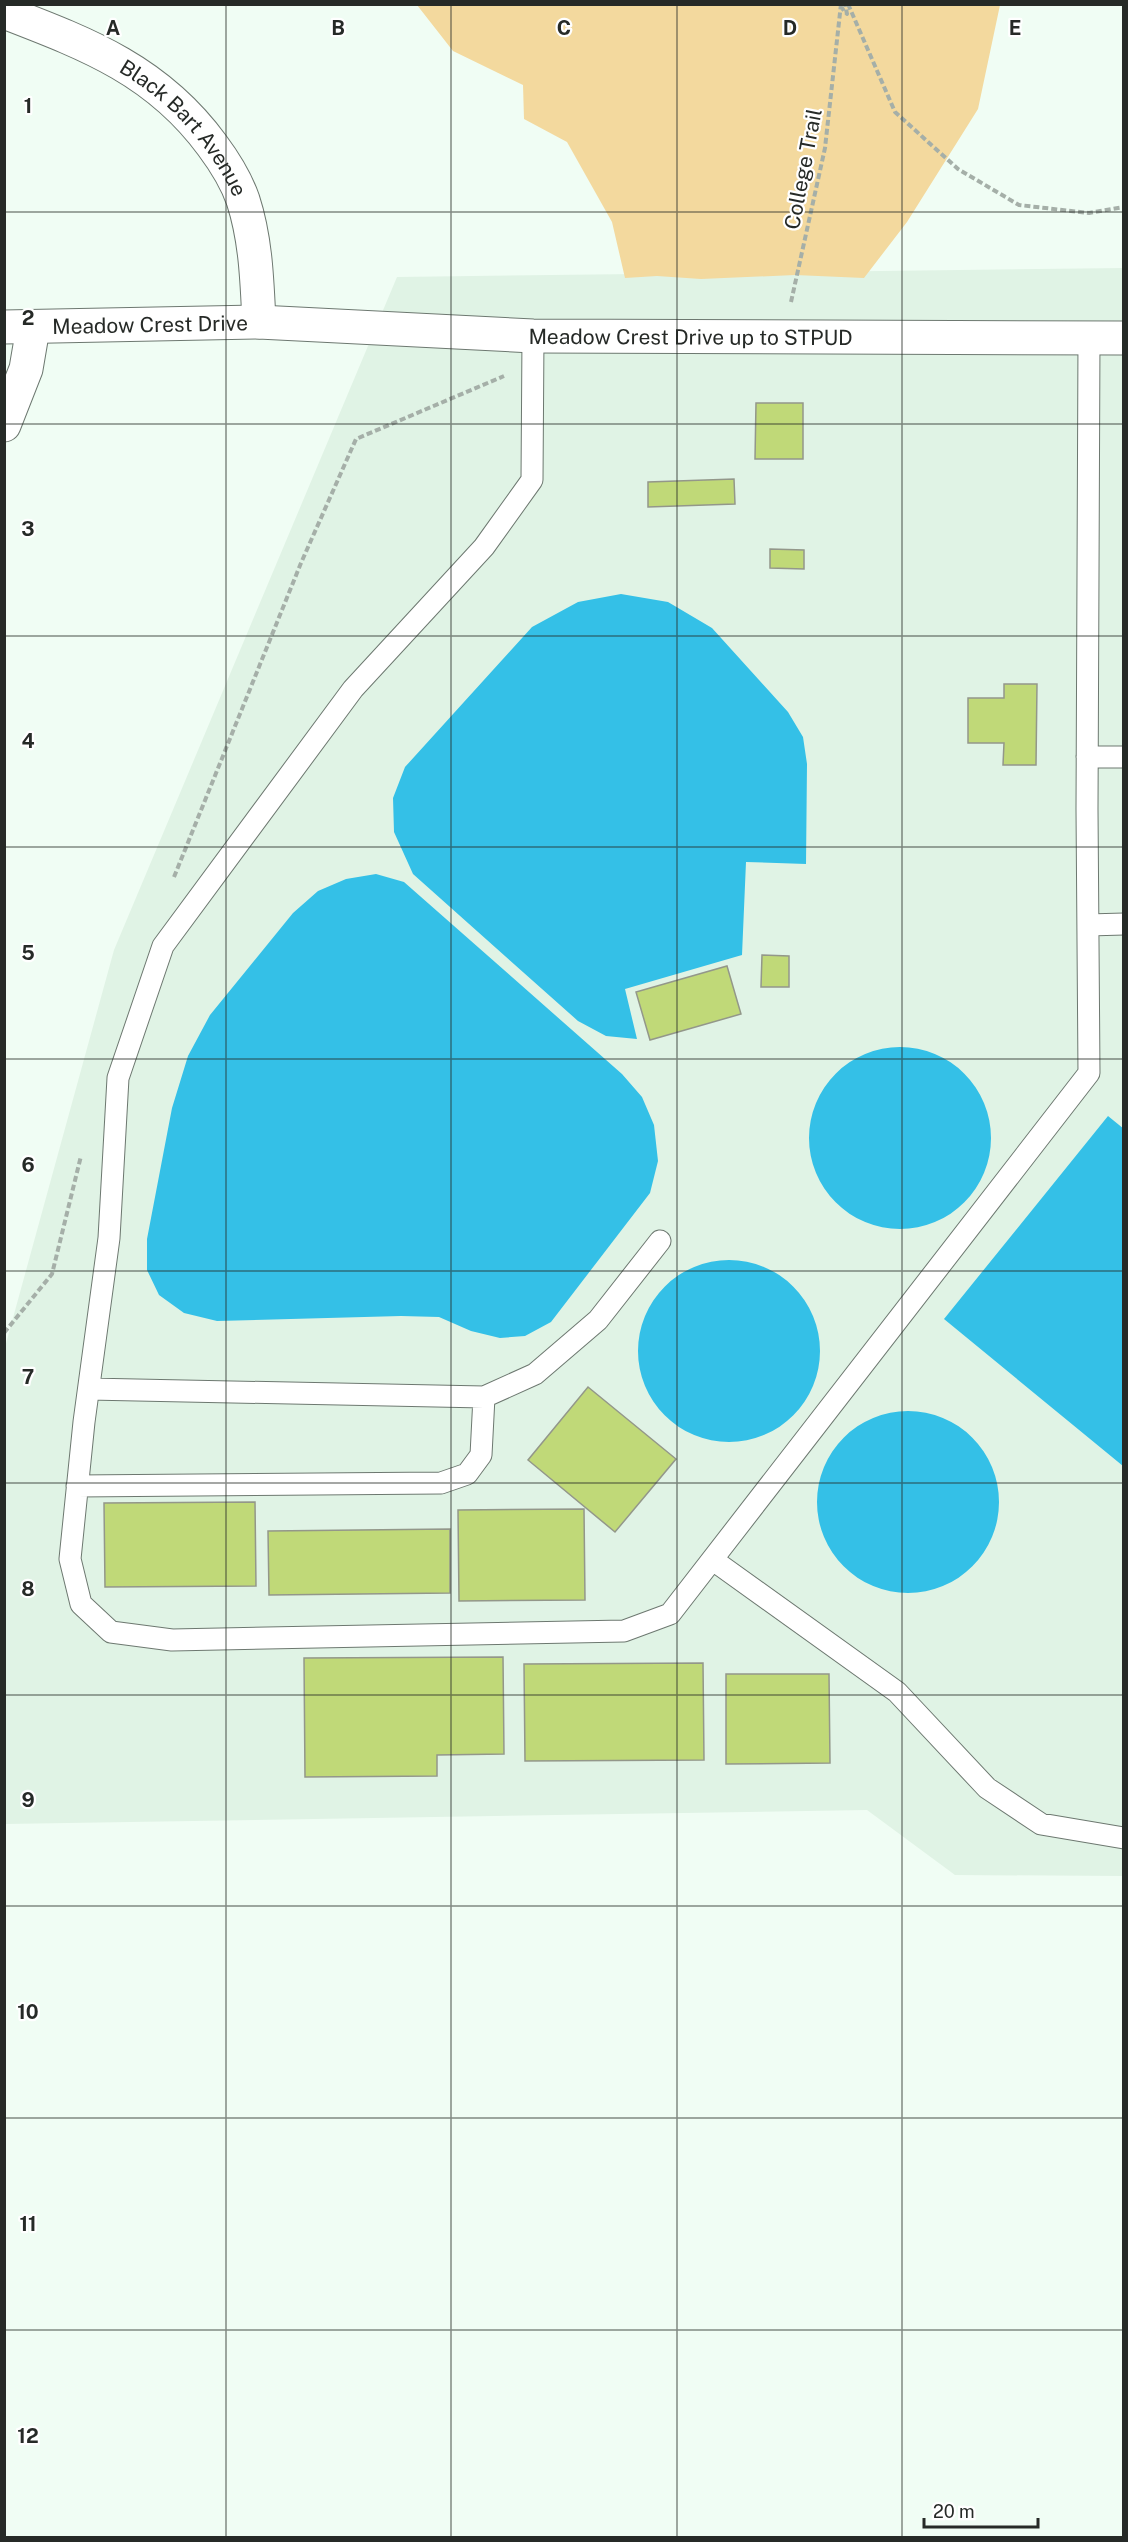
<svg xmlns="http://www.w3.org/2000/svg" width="1128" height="2542" font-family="'Public Sans',sans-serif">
<rect width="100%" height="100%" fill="#f0fdf4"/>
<path fill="#e0f3e5" d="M1123 268V1876L955 1875 867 1810 5 1824V1347L114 950 397 277Z"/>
<path fill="#f3d99e" d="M417 5H1000L978 109 907 222 864 278 795 275 701 279 657 276 625 278 612 222 567 142 524 119 523 85 453 51Z"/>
<path fill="#34c0e7" d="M621 594 668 602 712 628 788 712 803 737 807 764 806 864 746 862 742 955 625 989 637 1039 606 1036 578 1021 413 874 394 832 393 798 405 767 532 627 578 602Z
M376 874 404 882 622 1074 642 1097 654 1125 658 1161 650 1193 551 1322 525 1336 500 1338 471 1331 439 1317 401 1316 217 1321 184 1313 159 1295 147 1270V1239L172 1108 188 1056 210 1015 293 913 318 891 346 879Z
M809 1138a91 91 0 1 1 182 0a91 91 0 1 1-182 0Z
M1108 1116 1124 1129 1123 1466 944 1319Z
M638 1351a91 91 0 1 1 182 0a91 91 0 1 1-182 0Z
M817 1502a91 91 0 1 1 182 0a91 91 0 1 1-182 0Z"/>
<path fill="#c0d978" stroke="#93978a" stroke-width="1.5" d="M756 403H803V459H755Z
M734 479 735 504 648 507V482Z
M770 549 804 550V569L770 568Z
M1004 684H1037L1036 765H1003L1004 743H968V698H1004Z
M762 955 789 956V987H761Z
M727 966 741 1014 650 1040 636 992Z
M588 1387 676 1459 615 1532 528 1460Z
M255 1502 256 1586 105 1587 104 1503Z
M584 1509 585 1600 459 1601 458 1510Z
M450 1529V1593L269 1595 268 1531Z
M503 1657 504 1754 437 1755V1776L305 1777 304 1658Z
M703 1663 704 1760 525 1761 524 1664Z
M726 1674H829L830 1763 726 1764Z"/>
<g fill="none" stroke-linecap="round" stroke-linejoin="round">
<defs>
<path id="service" d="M533 336 532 480 484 547 353 689 163 946 118 1078 109 1238 84 1422 70 1559 81 1604 111 1632 172 1640 624 1631 670 1614 1089 1073 1087 809 1089 338
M1087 757H1124
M1088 925 1124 924
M89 1389 484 1397 535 1374 598 1320 660 1241
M77 1486 441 1483 467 1474 481 1455 484 1397
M713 1560 897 1692 987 1788 1041 1824 1124 1838"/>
<g id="minor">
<path id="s1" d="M4 12C87 44 157 70 212 145 224 161 236 180 243 200 256 240 257 281 259 322"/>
<path id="s2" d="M4 327 259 322 533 336 1124 338"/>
<path d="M4 425 26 369 33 328"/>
</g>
</defs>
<use href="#service" stroke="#6d7870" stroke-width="23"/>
<use href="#minor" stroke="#6d7870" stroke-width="35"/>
<path stroke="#a5afa8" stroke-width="4" stroke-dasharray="6 3" stroke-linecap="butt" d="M848 4 895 112 958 169 1019 205 1089 213 1124 207
M840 6 847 14 845 4
M791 302 825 148 841 4
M174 877 301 563 356 439 504 376
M4 1333 52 1274 81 1156"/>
<use href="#service" stroke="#fff" stroke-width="21"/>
<use href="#minor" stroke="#fff" stroke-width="33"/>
</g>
<path fill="none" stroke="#262a27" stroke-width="1.5" stroke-opacity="0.55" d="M226 4V2538M451 4V2538M677 4V2538M902 4V2538M4 212H1124M4 424H1124M4 636H1124M4 847H1124M4 1059H1124M4 1271H1124M4 1483H1124M4 1695H1124M4 1906H1124M4 2118H1124M4 2330H1124"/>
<g text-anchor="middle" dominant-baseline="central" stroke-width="4.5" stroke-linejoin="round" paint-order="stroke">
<g font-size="21" fill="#262a27" stroke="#fff">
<text stroke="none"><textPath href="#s1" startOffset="219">Black Bart Avenue</textPath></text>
<text transform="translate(803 169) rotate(-79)">College Trail</text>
<text stroke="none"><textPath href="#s2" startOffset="146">Meadow Crest Drive</textPath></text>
<text stroke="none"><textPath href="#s2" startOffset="687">Meadow Crest Drive up to STPUD</textPath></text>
</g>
</g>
<g font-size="20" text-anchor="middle" font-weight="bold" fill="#262a27" stroke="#fff" stroke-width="4.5" stroke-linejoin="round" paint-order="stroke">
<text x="113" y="35">A</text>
<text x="338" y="35">B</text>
<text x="564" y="35">C</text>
<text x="790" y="35">D</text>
<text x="1015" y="35">E</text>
<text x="28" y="113">1</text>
<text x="28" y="325">2</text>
<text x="28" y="536">3</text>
<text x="28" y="748">4</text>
<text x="28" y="960">5</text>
<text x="28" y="1172">6</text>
<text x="28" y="1384">7</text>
<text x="28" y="1596">8</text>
<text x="28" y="1807">9</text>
<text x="28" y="2019">10</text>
<text x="28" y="2231">11</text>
<text x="28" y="2443">12</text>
</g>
<rect width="1128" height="2542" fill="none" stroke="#262a27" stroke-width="12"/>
<path d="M924 2518v9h114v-9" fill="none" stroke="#262a27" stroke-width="3"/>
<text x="933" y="2518" font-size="18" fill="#262a27" stroke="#ffffff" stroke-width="4.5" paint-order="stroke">20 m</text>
</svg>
